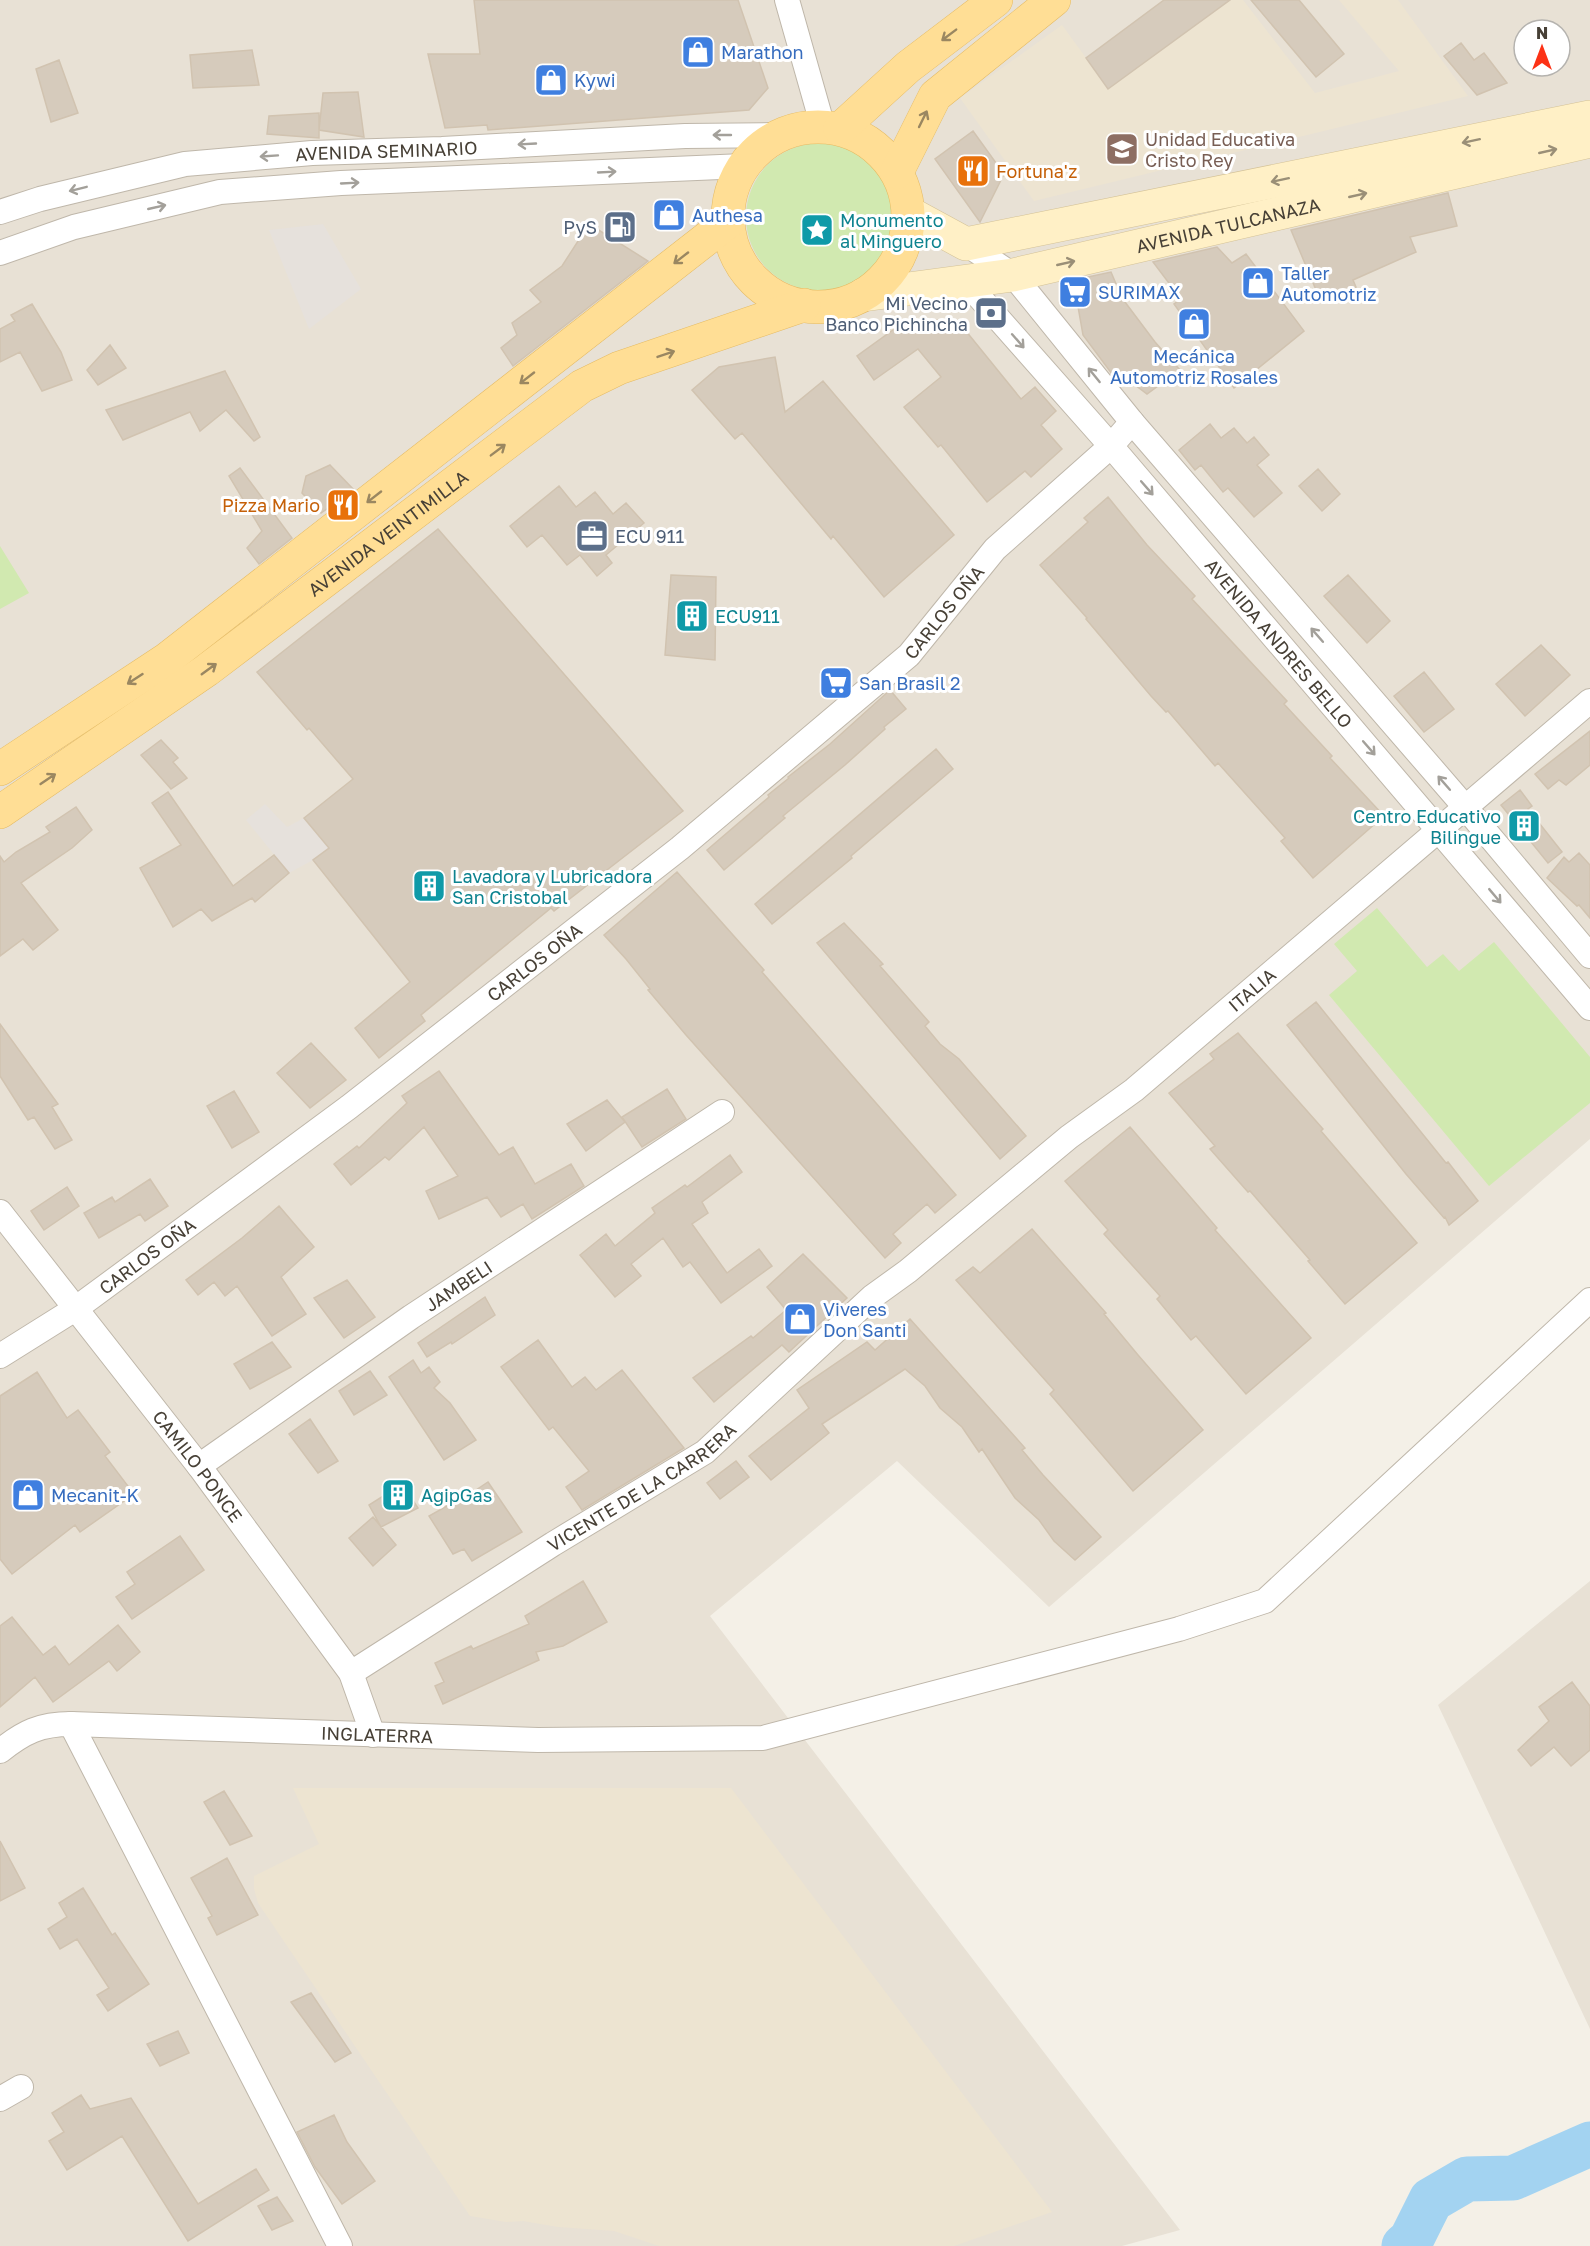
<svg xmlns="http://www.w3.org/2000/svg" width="1590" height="2246" font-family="'Golos Text',sans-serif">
<rect width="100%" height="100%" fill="#f4f0e7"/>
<path fill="#e8e1d5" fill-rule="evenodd" d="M0 0H1590V1139L1049 1607 897 1461 710 1616 1180 2230 1122 2246H0ZM1524 30H1560V66H1524Z
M1590 1581V2029L1438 1705Z"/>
<path fill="#e6e1dc" d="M323 224 361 289 309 329 269 230Z
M265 804 287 827 304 818 329 848 313 860 289 873 246 820Z"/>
<path fill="#ede4d1" d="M1230 0H1243L1315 93 1399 71 1339 0H1398L1468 96 1034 201 960 98 1062 25 1108 88Z
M293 1788H731L1052 2212 954 2246H659L614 2231 558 2227 523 2221 506 2222 470 2216 258 1903 254 1889V1876L319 1844Z"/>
<path fill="#d1e9b0" d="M746 217a74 74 0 1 1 148 0a74 74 0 1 1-148 0Z
M0 546 29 593 0 609Z
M1377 908 1427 967 1443 954 1459 971 1494 942 1590 1057V1103L1489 1186 1329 995 1357 971 1334 944Z"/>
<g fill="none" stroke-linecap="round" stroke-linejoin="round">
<path stroke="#a3d3f1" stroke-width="45" d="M1404 2246 1411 2240 1431 2200 1467 2179 1513 2178 1590 2144"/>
</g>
<path fill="#d6cbbc" stroke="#d1c3b0" stroke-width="1.5" d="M474 0H738L768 88 749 110 488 130 487 125 445 128 428 54H480Z
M1164 0H1230L1108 89 1086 58Z
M1251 0H1299L1344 54 1316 77Z
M1461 43 1474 60 1484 53 1507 83 1477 95 1444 56Z
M252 50 259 85 193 88 190 55Z
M59 60 78 113 51 122 36 69Z
M358 92 364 137 319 130 323 93Z
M319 113V138L267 134 269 116Z
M973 131 1004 174 980 222 935 159Z
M1448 193 1457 226 1410 237 1416 252 1353 280 1356 287 1321 302 1291 230Z
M589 224 648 261 513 366 501 348 517 335 512 323 541 302 530 290 562 266Z
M1217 247 1232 263 1246 254 1304 331 1234 388 1174 304 1181 299 1153 262Z
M1111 272 1122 298 1155 342 1180 370 1147 394 1131 382 1121 386 1083 335 1074 284 1088 277Z
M32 304 61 352 72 380 42 391 20 352 0 362V329L15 321 11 315Z
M936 320H957L1021 399 1035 387 1056 411 1041 425 1062 449 1031 477 1025 471 987 502 941 445 938 447 904 407 941 377 918 349 874 380 857 356 893 330 933 323Z
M110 345 126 368 98 385 87 370Z
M775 357 785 412 823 381 954 535 884 597 833 536 831 539 742 433 735 439 692 390 719 367Z
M225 371 260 437 254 441 226 410 200 431 190 412 123 440 106 410Z
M1210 424 1221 438 1234 428 1247 443 1254 437 1269 455 1257 465 1282 493 1254 517 1228 488 1223 492 1201 465 1195 470 1179 450Z
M330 465 354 490 321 513 302 493 306 476Z
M240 468 292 538 259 564 247 548 262 531 229 476Z
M1318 469 1340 494 1322 511 1299 486Z
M559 486 576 507 595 492 613 514 626 503 644 523 606 555 612 563 597 576 580 555 567 565 542 535 527 547 510 526Z
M1108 497 1147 545 1195 596 1192 599 1287 701 1284 704 1332 756 1330 758 1384 816 1313 878 1281 841 1285 838 1218 763 1215 766 1168 711 1166 712 1151 696 1086 619 1087 618 1040 565 1088 522 1084 518Z
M438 529 683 811 554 911 551 908 421 1015 425 1021 379 1058 355 1028 410 982 313 860 329 848 304 818 353 779 309 728 307 730 257 672Z
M671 575 716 577 715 660 665 655Z
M1348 575 1390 621 1367 643 1324 596Z
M1541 645 1570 675 1525 716 1496 684Z
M1424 672 1454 709 1424 732 1394 696Z
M890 690 906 709 884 727 885 729 845 765 783 816 785 818 724 870 707 850 769 797 768 795 789 778 788 777 830 744Z
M1590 731V765L1566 785 1559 780 1548 789 1535 774Z
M161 740 178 758 173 762 187 778 171 789 141 755Z
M936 749 953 769 851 856 852 858 772 924 755 904Z
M1520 790 1532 806 1528 809 1562 852 1548 863 1501 805Z
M168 792 233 886 274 855 289 873 255 902 252 898 212 921 201 909 173 927 140 868 181 845 152 803Z
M76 807 92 830 72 848 21 883 58 930 33 950 23 939 0 956V856L4 862 16 852 50 832 46 827Z
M1579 853 1590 865V918L1579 905 1577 906 1547 878 1564 857 1569 862Z
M677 872 764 970 762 972 956 1195 935 1213 927 1204 893 1234 901 1243 885 1258 686 1035 648 990 650 989 626 959 604 935Z
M844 923 883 964 880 966 929 1022 925 1026 940 1044 959 1059 1026 1136 1000 1159 817 943Z
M1316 1002 1446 1163 1448 1162 1478 1201 1449 1225 1445 1217 1444 1218 1406 1174 1287 1025Z
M0 1024 58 1104 52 1107 72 1140 55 1149 34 1117 28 1120 0 1076Z
M1238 1033 1323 1129 1321 1131 1417 1243 1345 1304 1308 1261 1310 1260 1250 1191 1248 1192 1210 1149 1215 1146 1169 1093 1214 1059 1210 1054Z
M311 1043 346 1080 310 1108 277 1073Z
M439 1071 499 1155 513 1147 535 1184 571 1164 584 1186 532 1219 523 1204 501 1217 487 1197 439 1219 426 1191 458 1176 424 1127 389 1160 385 1157 351 1185 334 1164 357 1146 359 1148 407 1103 402 1096Z
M667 1089 686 1119 642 1147 622 1117Z
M234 1091 259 1132 232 1148 207 1106Z
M607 1100 625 1122 586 1151 567 1124Z
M1130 1127 1217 1228 1215 1230 1311 1338 1246 1394 1196 1336 1191 1340 1175 1321 1157 1299 1160 1296 1104 1234 1108 1230 1065 1181Z
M730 1155 742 1172 702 1202 708 1213 692 1224 727 1273 759 1249 772 1266 721 1303 690 1262 683 1267 663 1238 631 1264 641 1276 615 1297 580 1255 606 1234 615 1246 655 1213 652 1208 685 1185 687 1187Z
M150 1179 168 1206 145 1221 140 1214 99 1238 84 1213 112 1197 115 1202Z
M67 1187 79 1206 44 1230 31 1211Z
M279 1206 314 1247 281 1277 306 1314 272 1336 237 1286 225 1296 214 1282 198 1295 186 1280 242 1238Z
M1032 1229 1106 1313 1104 1314 1138 1355 1203 1430 1133 1491 1050 1394 1054 1390 956 1280 973 1267 980 1273Z
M803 1254 847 1298 789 1352 782 1345 714 1402 693 1378 751 1336 753 1338 786 1310 767 1287Z
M347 1280 375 1317 344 1338 314 1298Z
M485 1297 495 1315 452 1344 451 1342 427 1357 418 1343Z
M910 1319 1025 1448 1022 1450 1043 1475 1101 1537 1075 1560 1054 1541 1039 1520 1015 1498 982 1449 979 1452 962 1427 940 1408 925 1386 905 1369 822 1424 829 1433 771 1480 749 1456 809 1408 797 1390 867 1342 875 1350Z
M538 1340 572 1387 585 1377 596 1390 622 1370 684 1448 582 1510 566 1487 589 1471 553 1427 549 1430 501 1367Z
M272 1342 291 1367 250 1389 234 1364Z
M413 1360 421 1373 429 1367 440 1382 434 1388 450 1403 476 1440 444 1460 389 1377Z
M370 1371 387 1395 354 1415 339 1391Z
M37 1372 67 1418 78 1410 110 1452 105 1456 134 1494 80 1532 75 1525 12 1574 0 1559V1396Z
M310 1419 338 1461 318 1473 289 1434Z
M736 1461 749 1477 720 1499 707 1483Z
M488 1482 522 1532 472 1561 464 1549 453 1554 429 1516 454 1502 455 1504Z
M402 1484 418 1508 381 1527 369 1505Z
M373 1517 396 1545 373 1566 349 1538Z
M180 1536 204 1570 132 1619 116 1597 135 1584 127 1572Z
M583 1581 607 1622 563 1646 536 1652 539 1660 443 1704 435 1686 444 1682 435 1663 471 1646 473 1649 529 1624 525 1616Z
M12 1617 43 1655 55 1646 69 1665 118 1625 140 1652 117 1671 109 1661 53 1702 35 1677 0 1707V1626Z
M1572 1682 1590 1706V1750L1571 1766 1554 1747 1531 1766 1518 1750 1549 1721 1539 1707Z
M224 1791 252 1836 230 1845 204 1802Z
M0 1841 25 1888 0 1901Z
M227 1858 258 1915 217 1935 208 1918 212 1916 191 1878Z
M83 1888 112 1935 115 1933 149 1984 108 2011 97 1995 109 1988 77 1939 60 1949 48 1929 67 1917 59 1903Z
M311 1993 351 2053 335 2062 291 2002Z
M178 2031 189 2053 160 2066 147 2044Z
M81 2095 90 2109 131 2098 198 2204 256 2169 269 2190 188 2241 122 2136 67 2170 49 2141 64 2132 52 2113Z
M334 2115 347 2142 375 2181 342 2204 315 2167 297 2132Z
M277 2197 293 2221 272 2230 258 2206Z"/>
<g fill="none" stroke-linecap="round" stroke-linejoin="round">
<defs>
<g id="street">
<path d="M787 0 823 127"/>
<path id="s1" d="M0 212 40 199 185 164 312 153 442 149 685 136 780 135"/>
<path d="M966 244 1013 275 1132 422 1465 807 1590 956"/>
<path d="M0 253 74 227 220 192 341 183 744 166"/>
<path id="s2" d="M966 282 1111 446 1590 1008"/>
<path id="s3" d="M0 1212 199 1466 351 1673 373 1735"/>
<path id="s4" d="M0 1356 75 1309 349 1107 680 848 909 655 995 549 1111 446 1132 422"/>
<path id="s5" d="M199 1466 411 1317 722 1112"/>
<path id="s6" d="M351 1673 553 1544 705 1452 872 1297 908 1271 1069 1137 1134 1090 1590 701"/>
<path d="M71 1724 340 2246"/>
<path id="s7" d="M0 1751C24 1732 40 1724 71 1724L538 1740 763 1738 1179 1629 1265 1601 1590 1300"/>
<path d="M0 2099 21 2087"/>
</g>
<g id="secondary">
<path d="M909 213 966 244 1590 117"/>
<path id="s8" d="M863 295 1013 275 1590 141"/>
</g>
<g id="primary">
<circle cx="818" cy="217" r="90"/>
<path d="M840 129 908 67 996 0"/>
<path d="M897 172 935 96 1054 0"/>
<path d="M0 769 167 659 728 222"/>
<path id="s9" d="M0 812 207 670 582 386 619 368 804 305"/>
</g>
</defs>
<use href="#street" stroke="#bfb7aa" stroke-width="26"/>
<use href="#secondary" stroke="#d4c297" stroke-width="34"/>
<use href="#primary" stroke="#e5bb64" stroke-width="34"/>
<use href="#street" stroke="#fff" stroke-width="24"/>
<use href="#secondary" stroke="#fff0c6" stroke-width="33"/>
<use href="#primary" stroke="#ffde95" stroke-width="33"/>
</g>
<defs><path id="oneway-shaft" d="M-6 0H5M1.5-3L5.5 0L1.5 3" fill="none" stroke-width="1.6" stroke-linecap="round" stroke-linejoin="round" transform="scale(1.5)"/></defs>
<g stroke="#9a8761">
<use href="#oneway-shaft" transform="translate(949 35) rotate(143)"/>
<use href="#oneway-shaft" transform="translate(923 119) rotate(-64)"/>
<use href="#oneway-shaft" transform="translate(681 258) rotate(142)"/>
<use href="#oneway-shaft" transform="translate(666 354) rotate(-19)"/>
<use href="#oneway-shaft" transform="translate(527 378) rotate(142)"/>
<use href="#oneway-shaft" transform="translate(498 450) rotate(-37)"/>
<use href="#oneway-shaft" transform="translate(374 497) rotate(142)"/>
<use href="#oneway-shaft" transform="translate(209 669) rotate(-36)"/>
<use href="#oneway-shaft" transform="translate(135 679) rotate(147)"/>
<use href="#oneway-shaft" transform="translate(48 779) rotate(-34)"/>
</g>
<g stroke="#a3a09a">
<use href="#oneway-shaft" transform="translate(722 135) rotate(180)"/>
<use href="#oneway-shaft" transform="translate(527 144) rotate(177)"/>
<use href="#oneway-shaft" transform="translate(269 156) rotate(176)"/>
<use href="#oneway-shaft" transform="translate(607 172) rotate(-3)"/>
<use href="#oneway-shaft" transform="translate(350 183) rotate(-3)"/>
<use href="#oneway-shaft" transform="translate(78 189) rotate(166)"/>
<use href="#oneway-shaft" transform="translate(157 207) rotate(-13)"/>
<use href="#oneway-shaft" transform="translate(1018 341) rotate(49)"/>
<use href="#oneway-shaft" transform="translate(1094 375) rotate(-129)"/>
<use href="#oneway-shaft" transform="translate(1147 488) rotate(49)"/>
<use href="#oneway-shaft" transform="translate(1317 635) rotate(-131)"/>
<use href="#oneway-shaft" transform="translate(1369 748) rotate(49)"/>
<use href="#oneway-shaft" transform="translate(1444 783) rotate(-131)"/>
<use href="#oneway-shaft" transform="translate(1495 896) rotate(50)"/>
</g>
<g stroke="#9a8f77">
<use href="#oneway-shaft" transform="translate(1471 141) rotate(168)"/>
<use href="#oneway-shaft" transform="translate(1548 151) rotate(-13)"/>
<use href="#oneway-shaft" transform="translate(1280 180) rotate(168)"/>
<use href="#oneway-shaft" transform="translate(1358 195) rotate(-13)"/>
<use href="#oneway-shaft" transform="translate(1066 263) rotate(-13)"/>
</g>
<defs>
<symbol id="shop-square" viewBox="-11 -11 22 22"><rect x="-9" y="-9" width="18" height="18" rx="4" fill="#3f7fe0" stroke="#fff"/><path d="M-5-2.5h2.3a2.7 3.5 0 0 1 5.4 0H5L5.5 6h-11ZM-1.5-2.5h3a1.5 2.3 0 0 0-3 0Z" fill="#fff"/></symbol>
<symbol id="school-square" viewBox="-11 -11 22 22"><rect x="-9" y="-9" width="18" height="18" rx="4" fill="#8d6e63" stroke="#fff"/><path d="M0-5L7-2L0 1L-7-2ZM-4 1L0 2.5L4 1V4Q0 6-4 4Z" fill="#fff"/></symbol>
<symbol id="restaurant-square" viewBox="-11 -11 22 22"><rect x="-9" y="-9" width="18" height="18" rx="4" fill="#e8710a" stroke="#fff"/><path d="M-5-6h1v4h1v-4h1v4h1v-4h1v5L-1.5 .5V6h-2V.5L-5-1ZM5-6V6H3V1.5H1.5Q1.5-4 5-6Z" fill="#fff"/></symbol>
<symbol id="fuel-square" viewBox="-11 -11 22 22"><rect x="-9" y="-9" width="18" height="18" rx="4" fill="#5c6f8a" stroke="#fff"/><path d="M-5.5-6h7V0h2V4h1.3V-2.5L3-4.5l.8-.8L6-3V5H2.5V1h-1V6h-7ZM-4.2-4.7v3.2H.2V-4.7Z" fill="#fff"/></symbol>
<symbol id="sight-square" viewBox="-11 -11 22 22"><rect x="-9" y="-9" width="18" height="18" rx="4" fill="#0f9aa8" stroke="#fff"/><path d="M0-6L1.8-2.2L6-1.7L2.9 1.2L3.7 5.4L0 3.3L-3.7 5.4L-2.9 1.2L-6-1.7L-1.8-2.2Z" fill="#fff"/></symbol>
<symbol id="supermarket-square" viewBox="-11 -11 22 22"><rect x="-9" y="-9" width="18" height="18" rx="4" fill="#3f7fe0" stroke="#fff"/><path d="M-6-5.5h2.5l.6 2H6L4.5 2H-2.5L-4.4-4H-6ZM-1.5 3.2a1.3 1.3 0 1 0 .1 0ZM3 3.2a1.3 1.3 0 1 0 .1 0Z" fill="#fff"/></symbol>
<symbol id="bank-square" viewBox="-11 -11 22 22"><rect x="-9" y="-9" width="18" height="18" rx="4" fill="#5c6f8a" stroke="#fff"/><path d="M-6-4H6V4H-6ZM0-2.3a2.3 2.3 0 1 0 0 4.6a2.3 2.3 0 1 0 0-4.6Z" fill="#fff"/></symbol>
<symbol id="office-square" viewBox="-11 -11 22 22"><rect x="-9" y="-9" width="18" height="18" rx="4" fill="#5c6f8a" stroke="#fff"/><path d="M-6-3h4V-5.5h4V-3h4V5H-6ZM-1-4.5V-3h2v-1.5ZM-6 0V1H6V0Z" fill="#fff"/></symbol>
<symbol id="building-square" viewBox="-11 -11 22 22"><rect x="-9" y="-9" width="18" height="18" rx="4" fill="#0f9aa8" stroke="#fff"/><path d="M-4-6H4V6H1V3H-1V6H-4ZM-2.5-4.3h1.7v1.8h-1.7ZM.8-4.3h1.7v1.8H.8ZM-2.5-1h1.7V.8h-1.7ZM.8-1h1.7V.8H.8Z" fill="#fff"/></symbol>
</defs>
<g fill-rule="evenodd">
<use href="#shop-square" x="679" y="33" width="38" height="38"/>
<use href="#shop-square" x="532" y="61" width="38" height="38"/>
<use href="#school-square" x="1103" y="130" width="38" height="38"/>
<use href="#restaurant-square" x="954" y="152" width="38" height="38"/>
<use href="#shop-square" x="650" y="196" width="38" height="38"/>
<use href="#fuel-square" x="601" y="208" width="38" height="38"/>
<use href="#sight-square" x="798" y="211" width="38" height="38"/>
<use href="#shop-square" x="1239" y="264" width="38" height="38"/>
<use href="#supermarket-square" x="1056" y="273" width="38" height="38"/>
<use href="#bank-square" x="972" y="294" width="38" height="38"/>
<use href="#shop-square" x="1175" y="305" width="38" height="38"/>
<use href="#restaurant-square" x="324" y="486" width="38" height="38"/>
<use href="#office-square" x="573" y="517" width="38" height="38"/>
<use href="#building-square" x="673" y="597" width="38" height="38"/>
<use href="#supermarket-square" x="817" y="664" width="38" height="38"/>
<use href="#building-square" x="1505" y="807" width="38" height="38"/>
<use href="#building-square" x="410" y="867" width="38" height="38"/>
<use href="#shop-square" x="781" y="1300" width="38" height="38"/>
<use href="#shop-square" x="9" y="1476" width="38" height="38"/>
<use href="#building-square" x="379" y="1476" width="38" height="38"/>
</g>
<g text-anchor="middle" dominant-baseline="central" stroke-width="6" stroke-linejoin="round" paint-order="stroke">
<g font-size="18" fill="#366cbe" stroke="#fff" text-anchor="start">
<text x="721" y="52">Marathon</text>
<text x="574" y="80">Kywi</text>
<text x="692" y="215">Authesa</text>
<text x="1281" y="273">Taller<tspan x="1281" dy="21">Automotriz</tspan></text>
<text x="1098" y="292">SURIMAX</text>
<text x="1194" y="356" text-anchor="middle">Mecánica<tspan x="1194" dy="21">Automotriz Rosales</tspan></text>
<text x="859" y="683">San Brasil 2</text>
<text x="823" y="1309">Viveres<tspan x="823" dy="21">Don Santi</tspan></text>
<text x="51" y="1495">Mecanit-K</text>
</g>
<g font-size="18" fill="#785e54" stroke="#fff" text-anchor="start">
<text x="1145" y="139">Unidad Educativa<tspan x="1145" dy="21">Cristo Rey</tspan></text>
</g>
<g font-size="18" fill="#474036" stroke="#fff">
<text stroke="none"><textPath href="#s1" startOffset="393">AVENIDA SEMINARIO</textPath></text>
<text stroke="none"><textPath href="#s8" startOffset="372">AVENIDA TULCANAZA</textPath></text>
<text stroke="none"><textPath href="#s9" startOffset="478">AVENIDA VEINTIMILLA</textPath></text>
<text stroke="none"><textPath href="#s4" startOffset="1204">CARLOS OÑA</textPath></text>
<text stroke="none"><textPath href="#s2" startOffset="478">AVENIDA ANDRES BELLO</textPath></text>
<text stroke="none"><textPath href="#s4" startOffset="664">CARLOS OÑA</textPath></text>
<text stroke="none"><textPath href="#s6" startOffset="1134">ITALIA</textPath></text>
<text stroke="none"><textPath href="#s4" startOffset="178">CARLOS OÑA</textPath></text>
<text stroke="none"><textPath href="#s5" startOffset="316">JAMBELI</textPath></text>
<text stroke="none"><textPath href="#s3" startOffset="322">CAMILO PONCE</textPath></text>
<text stroke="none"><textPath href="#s6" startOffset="345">VICENTE DE LA CARRERA</textPath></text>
<text stroke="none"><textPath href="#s7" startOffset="384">INGLATERRA</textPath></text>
</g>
<g font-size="18" fill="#c56008" stroke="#fff" text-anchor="start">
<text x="996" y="171">Fortuna'z</text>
<text x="320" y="505" text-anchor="end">Pizza Mario</text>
</g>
<g font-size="18" fill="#0d838f" stroke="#fff" text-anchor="start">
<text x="840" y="220">Monumento<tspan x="840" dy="21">al Minguero</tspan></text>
<text x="715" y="616">ECU911</text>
<text x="1501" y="816" text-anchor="end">Centro Educativo<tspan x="1501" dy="21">Bilingue</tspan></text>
<text x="452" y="876">Lavadora y Lubricadora<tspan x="452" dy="21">San Cristobal</tspan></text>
<text x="421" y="1495">AgipGas</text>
</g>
<g font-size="18" fill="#4e5e75" stroke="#fff" text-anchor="end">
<text x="597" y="227">PyS</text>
<text x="968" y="303">Mi Vecino<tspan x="968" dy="21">Banco Pichincha</tspan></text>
<text x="615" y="536" text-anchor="start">ECU 911</text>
</g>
</g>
<g transform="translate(1542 48)"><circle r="28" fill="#ffffff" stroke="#b5b3af" stroke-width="1.5"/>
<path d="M0-4.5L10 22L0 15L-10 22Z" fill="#fc3216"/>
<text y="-9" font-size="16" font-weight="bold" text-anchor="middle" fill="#474036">N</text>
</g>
</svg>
